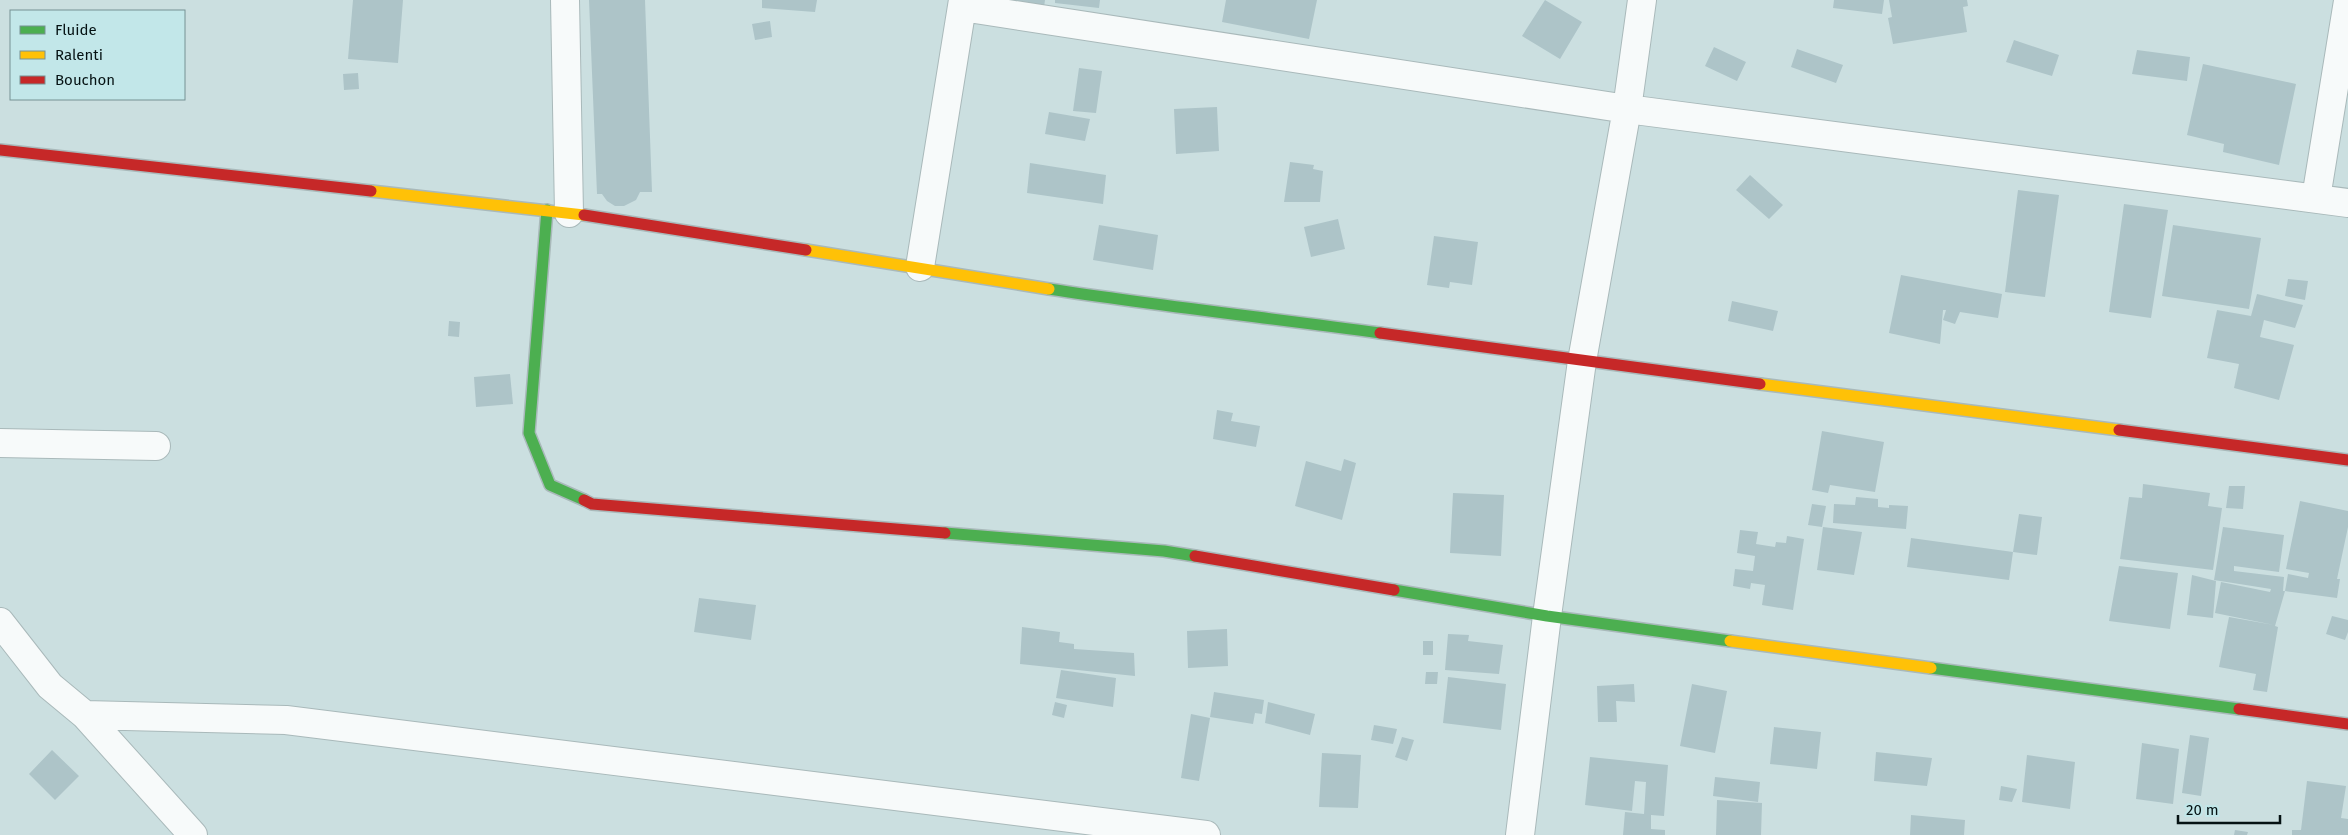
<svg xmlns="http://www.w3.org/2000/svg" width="2348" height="835" font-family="'Fira Sans',sans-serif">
<rect width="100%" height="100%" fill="#cbdfe0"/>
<path fill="#adc4c8" d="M353 0H403L398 63 348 59Z
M589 0H645L652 192H640L636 200 624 206H615L607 201 602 194H597Z
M762 0H817L815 12 762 8Z
M996 0H1045L1044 7Z
M1055 0H1100L1099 8 1055 3Z
M1226 0H1317L1309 39 1222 22Z
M1545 0 1582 22 1560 59 1522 36Z
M1834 0H1884L1882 14 1833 8Z
M1889 0H1967L1968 6 1963 7 1967 32 1893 44 1888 18 1892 17Z
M770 21 772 37 755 40 752 24Z
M2014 40 2059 55 2052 76 2006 62Z
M1714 47 1746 62 1737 81 1705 66Z
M1797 49 1843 65 1836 83 1791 67Z
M2137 50 2190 57 2187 81 2132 74Z
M2203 64 2296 84 2279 165 2223 152 2224 144 2187 135Z
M1079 68 1102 71 1096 113 1073 111Z
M358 73 359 89 344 90 343 74Z
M1217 107 1219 151 1176 154 1174 109Z
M1049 112 1090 119 1085 141 1045 134Z
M1290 162 1314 165 1313 169 1323 171 1320 202H1284Z
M1030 163 1106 175 1103 204 1027 193Z
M1750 175 1783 205 1769 219 1736 190Z
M2018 190 2059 195 2045 297 2005 292Z
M2124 204 2168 210 2151 318 2109 312Z
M1338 219 1345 249 1311 257 1304 227Z
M1099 225 1158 235 1153 270 1093 260Z
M2173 225 2261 238 2249 309 2162 296Z
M1434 236 1478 242 1472 285 1450 282 1449 288 1427 285Z
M1901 275 2002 294 1998 318 1960 312 1955 324 1943 320 1946 310H1943L1940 344 1889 333Z
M2288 279 2308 281 2305 300 2285 296Z
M2257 294 2303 305 2295 328 2264 320 2260 337 2294 345 2279 400 2234 388 2239 364 2207 358 2217 310 2251 316Z
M1732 301 1778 311 1773 331 1728 321Z
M449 321 460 322 459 337 448 336Z
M510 374 513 404 476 407 474 377Z
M1217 410 1233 413 1231 421 1260 426 1256 447 1213 439Z
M1822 431 1884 442 1875 492 1830 485 1828 493 1812 490Z
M1344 459 1356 463 1342 520 1295 506 1306 461 1341 471Z
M2143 484 2210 493 2208 506 2222 508 2213 570 2120 559 2129 497 2142 498Z
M2229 486H2245L2243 509 2226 508Z
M1453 493 1504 495 1501 556 1450 553Z
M1856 497 1878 499V507L1889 508V505L1908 506 1906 529 1833 523 1834 504 1855 505Z
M2300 501 2348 511V527L2337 579H2340L2337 598 2285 591 2288 574 2308 578 2309 573 2286 569Z
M1812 504 1826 506 1822 527 1808 525Z
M2019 514 2042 517 2037 555 2013 552Z
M1823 527 1862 532 1854 575 1817 570Z
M2223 527 2284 535 2279 572 2234 566V571L2284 577 2283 591H2285L2275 626 2278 627 2267 692 2253 690 2256 674 2219 667 2229 617 2274 625 2215 613 2221 582 2270 592 2271 589 2214 580Z
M1740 530 1758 532 1756 544 1775 547 1776 542 1786 543 1787 536 1804 539 1793 610 1762 605 1765 585 1751 583 1750 589 1733 586 1735 569 1753 571 1755 556 1737 553Z
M1911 538 2013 552 2009 580 1907 567Z
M2119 566 2178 573 2170 629 2109 621Z
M2192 575 2216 581 2213 618 2187 615Z
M699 598 756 605 751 640 694 632Z
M2332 616 2348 620V632L2345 640 2326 634Z
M1022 627 1060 632 1059 642 1074 644V649L1134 653 1135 676 1020 664Z
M1227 629 1228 666 1188 668 1187 631Z
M1448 634 1469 635 1468 641 1503 645 1499 674 1445 670Z
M1423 641H1433V655H1423Z
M1061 670 1116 678 1113 707 1056 698Z
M1426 672H1438L1437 684H1425Z
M1448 677 1506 684 1501 730 1443 723Z
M1634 684 1635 702 1616 701 1617 722H1598L1597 686Z
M1692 684 1727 691 1715 753 1680 746Z
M1214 692 1264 700 1262 714 1255 713 1253 724 1210 717Z
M1055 702 1067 705 1064 718 1052 715Z
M1268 702 1315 714 1310 735 1265 723Z
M1191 714 1210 718 1199 781 1181 778Z
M1374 725 1397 729 1393 744 1371 740Z
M1774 727 1821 732 1817 769 1770 764Z
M2190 735 2209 738 2201 796 2182 793Z
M1402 737 1414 740 1407 761 1395 757Z
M2142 743 2179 749 2173 804 2136 799Z
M52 750 79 776 55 800 29 774Z
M1876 752 1932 758 1927 786 1874 781Z
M1322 753 1361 755 1358 808 1319 807Z
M2027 755 2075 762 2070 809 2022 802Z
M1590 757 1668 765 1664 816 1651 815V829L1665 830V835H1623L1625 812 1644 814 1646 782 1635 781 1632 811 1585 805Z
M1715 777 1760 782 1758 802 1713 796Z
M2307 781 2346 786 2341 818 2348 819V835H2292V830H2301Z
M2001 786 2017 789 2012 802 1999 800Z
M1717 800 1762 803 1761 835H1716Z
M1911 815 1965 820 1964 835H1910Z
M2235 830 2248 832 2247 835H2234Z"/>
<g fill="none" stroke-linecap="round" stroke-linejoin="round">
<defs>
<path id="street" d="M565 0 569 213
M962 7 1627 109 2348 203
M2316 198 2348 1
M920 267 963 0
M0 443 156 446
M0 622 50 686 85 715
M193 835 85 715 286 720 1206 835
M1520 835 1547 616 1582 361 1627 109 1642 0"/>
<path id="fast" d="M547 210 529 433 550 485 584 500
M1049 289C1159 306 1270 318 1380 333
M945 533 1164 551 1195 556
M1394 590 1547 616 1730 641
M1931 668 2239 709"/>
<path id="slow" d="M371 191 584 215
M806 250 1049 289
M1760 384 2119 430
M1730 641 1931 668"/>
<path id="jam" d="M0 150 371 191
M584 215 806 250
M1380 333 1760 384
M2119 430 2348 460
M584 500 592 504 945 533
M1195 556 1394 590
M2239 709 2348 724"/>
</defs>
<use href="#street" stroke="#a9b9ba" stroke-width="30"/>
<use href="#fast" stroke="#a9b9ba" stroke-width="14"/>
<use href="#slow" stroke="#a9b9ba" stroke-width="14"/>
<use href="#jam" stroke="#a9b9ba" stroke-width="14"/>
<use href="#street" stroke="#f7fafa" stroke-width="28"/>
<use href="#fast" stroke="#4caf50" stroke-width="11"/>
<use href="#slow" stroke="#ffc107" stroke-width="11"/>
<use href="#jam" stroke="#c62828" stroke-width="11"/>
</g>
<rect x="10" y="10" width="175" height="90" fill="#c2e7e9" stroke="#769293"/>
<rect x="20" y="26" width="25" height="8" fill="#4caf50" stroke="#769293"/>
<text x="55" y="35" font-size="15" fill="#051213">Fluide</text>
<rect x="20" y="51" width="25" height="8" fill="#ffc107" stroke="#769293"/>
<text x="55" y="60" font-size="15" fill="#051213">Ralenti</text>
<rect x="20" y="76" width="25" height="8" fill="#c62828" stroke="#769293"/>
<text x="55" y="85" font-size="15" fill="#051213">Bouchon</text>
<path d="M2178 815v8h102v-8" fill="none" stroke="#051213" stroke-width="2.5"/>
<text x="2186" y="815" font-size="15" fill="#051213" stroke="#c2e7e9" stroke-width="4" paint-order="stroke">20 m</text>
</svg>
